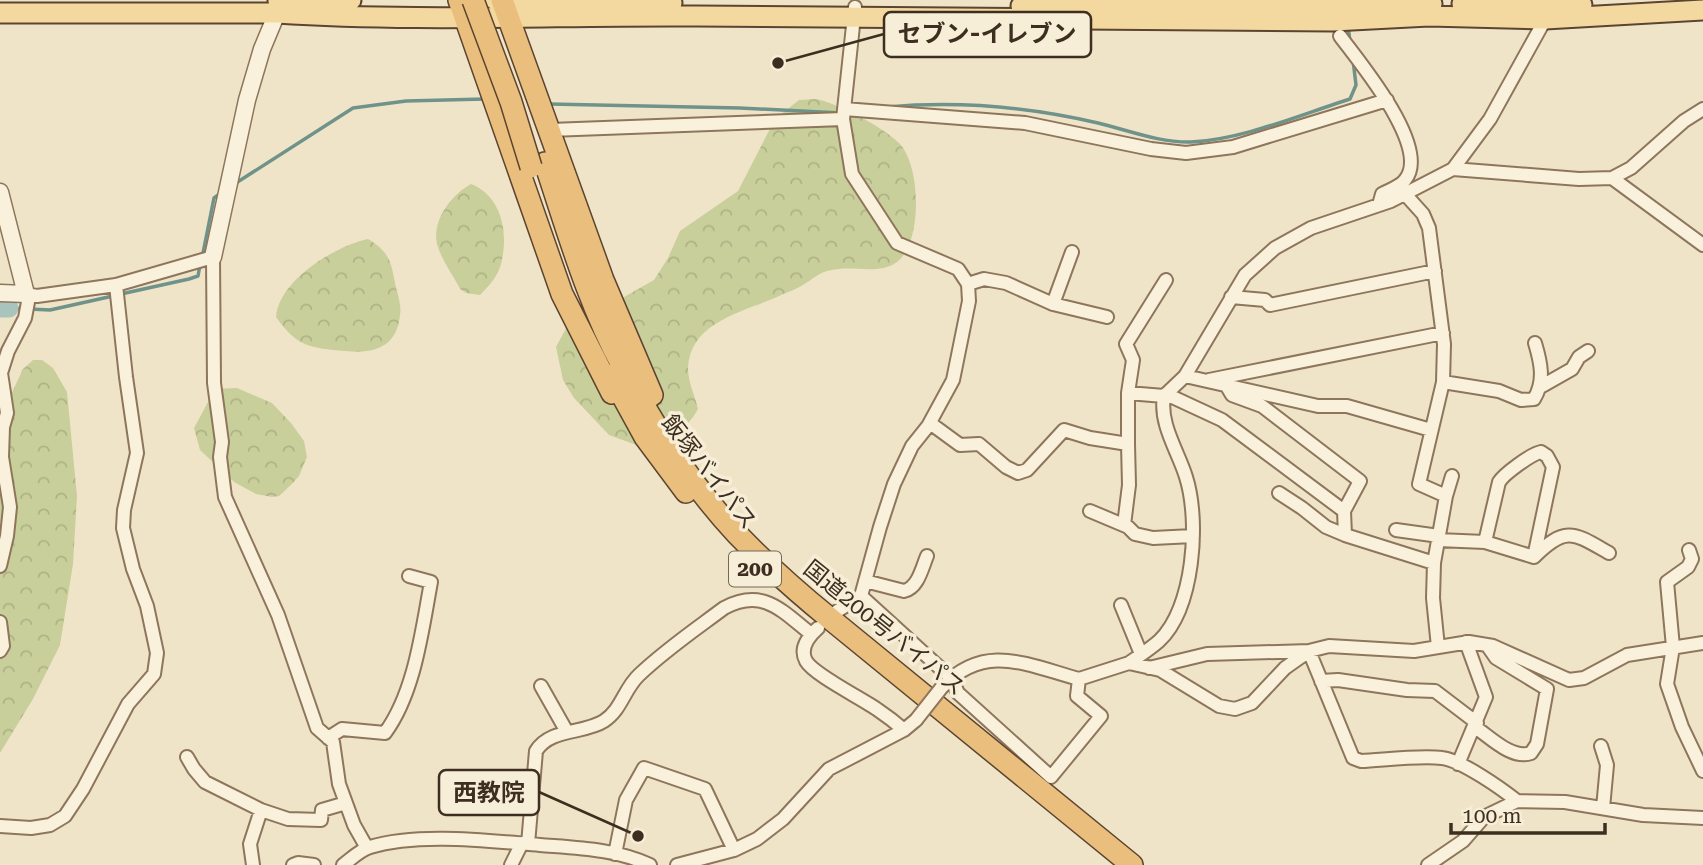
<svg xmlns="http://www.w3.org/2000/svg" width="1703" height="865" font-family="'Roboto Serif','Noto Sans JP',serif">
<defs>
<pattern id="forest-crowns" width="20" height="18" patternUnits="userSpaceOnUse" patternTransform="scale(1.75)"><rect width="20" height="18" fill="#c9cf9b"/><path d="M2 6a3 3 0 1 1 6 0M12 15a3 3 0 1 1 6 0" fill="none" stroke="#aeb285"/></pattern>
</defs>
<rect width="100%" height="100%" fill="#f0e4c8"/>
<path fill="url(#forest-crowns)" d="M815 99C836 102 883 127 899 143 921 165 923 242 897 262 881 274 857 267 839 269 821 271 820 274 806 283 798 289 787 292 777 297 743 312 690 322 688 368 688 382 695 396 698 409 687 429 670 441 650 450L609 435 574 398 563 380 556 347 571 319 579 310 617 301 654 280 668 258 680 231 738 191 775 119 799 100Z
M471 184C502 196 509 234 501 264 498 276 489 286 480 295L466 293 460 289C453 275 441 259 437 244 432 220 451 195 471 184Z
M368 239C388 251 391 260 395 283 397 293 402 305 400 315 397 348 373 354 345 351 310 348 297 347 276 317 279 280 335 246 368 239Z
M33 360H42L53 368 67 392 77 496 73 564 60 645 33 699 0 753V418L23 369Z
M237 388 272 403 291 423 304 441 307 457 299 476 292 484 279 496 272 497 256 494 234 482 200 450 194 428 215 389Z"/>
<g fill="none" stroke-linecap="round" stroke-linejoin="round">
<path stroke="#6f938a" stroke-width="3.5" d="M1348 25 1350 42
M549 104 740 108 841 113
M887 107C956 101 1030 107 1098 123 1128 130 1160 143 1191 142 1242 140 1302 114 1350 99L1356 85 1353 60
M236 183 353 108 406 101 485 99
M202 258 214 198 221 193
M121 294 189 279 198 276 200 265
M9 308 50 310 113 296"/>
<path stroke="#a9c4bc" stroke-width="19" d="M0 308H9"/>
<defs>
<path id="minor" d="M1340 36C1359 62 1432 148 1405 180 1400 187 1389 190 1382 194L1379 205
M844 109 1025 123 1151 149 1186 153 1233 147 1387 100
M550 130 843 119
M1453 169 1579 179 1612 178 1631 168 1684 121 1703 109
M1612 178 1703 245
M1405 194 1423 214 1429 228 1444 344 1443 382 1419 484 1446 496 1434 563 1433 598 1438 647
M968 284 984 279 1006 283 1053 304 1072 252
M1231 297 1265 300 1270 305 1435 271
M1053 304 1107 317
M1185 376 1318 406H1347L1431 430
M1209 380 1443 333
M1443 382 1499 391 1521 400 1534 399C1545 381 1541 363 1535 343
M1226 385 1232 395 1262 406 1360 481 1344 511 1345 535 1434 563
M1542 386 1572 369 1579 357 1588 351
M1128 393 1133 360 1126 344 1166 280
M1166 394 1222 420 1344 511
M930 423 960 445 979 444 1006 467 1018 473 1027 470 1064 430 1090 438 1128 444V393L1164 396
M1279 493 1302 508 1326 527 1345 535
M1446 496 1452 476
M1090 511 1128 527 1135 534 1153 538 1193 536
M1124 525 1129 485 1128 444
M1396 530 1439 536
M1438 540 1485 542 1534 557 1553 467 1547 456 1541 452C1531 454 1504 474 1499 482L1485 542
M1689 550 1692 559 1688 567 1667 582 1673 647 1667 684 1682 727 1703 771
M1534 557C1566 525 1574 533 1609 553
M0 566 7 536 10 507 2 457 3 427 7 413 1 373 8 351 25 318 28 302 26 294 37 296 116 285 213 257 214 383 222 442 220 457 225 497 278 615 317 728 333 742 339 784 354 825 367 848
M865 581 904 591C918 588 922 568 927 556
M861 596 951 678 958 693 1051 777 1101 716 1077 696 1079 679C1027 665 985 642 942 687
M1121 605 1141 654
M828 617 861 596 880 527 894 484 912 446 928 426 953 380 969 301 968 284 958 269 897 243 852 174 843 119 855 7
M0 622 3 646 0 651
M818 628C809 636 799 648 806 661 814 675 863 699 878 710 887 716 896 723 904 730
M1129 663C1139 656 1150 649 1159 641 1194 608 1200 521 1186 477 1178 451 1159 424 1164 396L1185 376 1245 275 1275 248 1311 228 1391 201 1453 169 1490 119 1547 16
M1149 668 1207 654 1309 651 1353 758 1361 761C1383 760 1421 755 1442 758 1461 760 1502 789 1517 801
M1079 679 1129 663 1160 670 1219 706 1235 709 1252 703 1285 668 1309 651 1329 646 1414 651 1469 642 1493 646 1569 680 1584 678 1627 655 1703 643
M1321 681 1338 680 1407 690 1435 691 1477 723
M541 686 567 732
M1475 727C1490 737 1512 760 1531 753L1537 744 1547 689 1496 658 1487 645
M328 738 342 729 385 733C415 692 422 630 431 582L409 576
M1601 746 1607 765 1603 808
M187 757 194 769 205 782 261 810 288 819 321 820 322 810 346 803
M1458 764 1486 697 1466 642
M0 826 31 828 50 825 65 816 83 789 128 704 154 674 157 653 147 606 133 569 123 528 124 510 137 453 126 377 116 285
M528 844 536 751C550 728 584 734 604 721 622 709 624 689 639 675 665 650 696 629 724 608 763 587 782 611 811 634
M615 854 626 800 644 768 705 789 734 850
M253 865 250 844 261 810
M293 865 298 863 314 865
M343 865C351 859 360 850 370 847 418 832 490 841 540 845 577 848 616 849 650 865
M511 865 522 843
M677 865 734 850 757 839 783 819 829 769 904 730 916 720
M1428 865 1463 841 1484 817 1517 801 1565 802 1643 815 1703 818"/>
<path id="tertiary" d="M0 192 26 294 0 293
M213 257 247 100 262 49 277 13 279 2"/>
<path id="primary" d="M495 0 672 3
M278 1 351 0
M1462 4 1582 5
M1021 6 1432 4
M0 13H277C417 22 557 15 696 16 909 17 1121 20 1333 21L1429 16 1545 19 1703 10"/>
<path id="trunk" d="M459 0 562 294 612 393
M502 0 603 280 652 395
M545 163C568 232 588 303 623 367 653 425 693 487 737 534 766 564 796 591 828 617L1132 865
M611 375 645 437 686 492"/>
</defs>
<use href="#minor" stroke="#8d765c" stroke-width="16"/>
<use href="#tertiary" stroke="#8d765c" stroke-width="19"/>
<use href="#primary" stroke="#5b4430" stroke-width="23"/>
<use href="#trunk" stroke="#5b4430" stroke-width="24"/>
<use href="#minor" stroke="#faf1dc" stroke-width="12"/>
<use href="#tertiary" stroke="#faf1dc" stroke-width="16"/>
<use href="#primary" stroke="#f3d9a0" stroke-width="19"/>
<use href="#trunk" stroke="#eabe7c" stroke-width="21"/>
<defs>
<path id="minor-bridge" d="M916 720 942 687"/>
<path id="trunk-bridge" d="M473 0 511 102 531 167"/>
</defs>
<use href="#minor-bridge" stroke="#8d765c" stroke-width="16" stroke-linecap="butt"/>
<use href="#trunk-bridge" stroke="#5b4430" stroke-width="24" stroke-linecap="butt"/>
<use href="#minor-bridge" stroke="#faf1dc" stroke-width="12"/>
<use href="#trunk-bridge" stroke="#eabe7c" stroke-width="21"/>
</g>
<g text-anchor="middle" dominant-baseline="central" stroke-width="7" stroke-linejoin="round" paint-order="stroke">
<rect fill="#f7eed8" stroke="#756857" stroke-width="2" x="729" y="551.5" width="52" height="35" rx="5"/>
<g font-size="21" font-weight="bold" fill="#3d2e20">
<text x="755" y="569">200</text>
</g>
<g font-size="23" fill="#3d2e20" stroke="#f7eed8">
<text transform="translate(709 472) rotate(52)">飯塚バイパス</text>
<text transform="translate(884 628) rotate(39)">国道200号バイパス</text>
</g>
</g>
<path fill="none" stroke="#3d2e20" stroke-width="2.5" d="M778 63L884 34M638 836L539 792"/>
<g fill="#3d2e20" stroke="#f7eed8" stroke-width="2.5">
<circle cx="778" cy="63" r="7"/>
<circle cx="638" cy="836" r="7"/>
</g>
<g fill="#f7eed8" stroke="#3d2e20" stroke-width="2.5">
<rect x="884" y="12" width="207" height="45" rx="7"/>
<rect x="439" y="770" width="100" height="45" rx="7"/>
</g>
<g font-size="24" text-anchor="middle" font-weight="bold" fill="#3d2e20">
<text x="987" y="42">セブン-イレブン</text>
<text x="489" y="801">西教院</text>
</g>
<path d="M1451 823v10h154v-10" fill="none" stroke="#3d2e20" stroke-width="3.5"/>
<text x="1462" y="823" font-size="21" fill="#3d2e20" stroke="#f7eed8" stroke-width="5" paint-order="stroke">100 m</text>
</svg>
